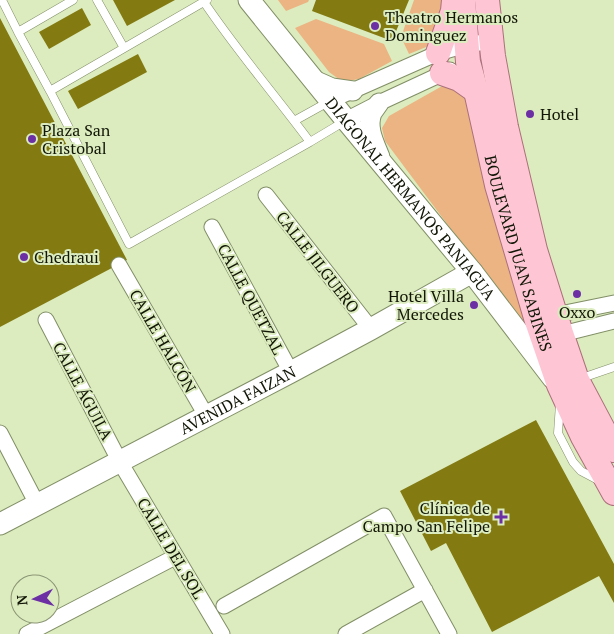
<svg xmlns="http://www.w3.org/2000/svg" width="614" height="634" font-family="'PT Serif',serif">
<rect width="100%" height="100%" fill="#dcecbf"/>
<path fill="#ebb482" d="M278 0H309L308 2 286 11Z
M414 0H445L436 43 409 54 401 37Z
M316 19 384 44 392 61 359 79 348 81 340 80 329 72 295 28Z
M444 85 471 91 537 344 385 141 382 128 389 116Z"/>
<path fill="#837a11" d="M113 0H175L127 26Z
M316 0H409L392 41 312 11Z
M82 8 91 25 49 49 39 32Z
M0 18 127 260 0 327Z
M138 54 147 72 78 109 68 91Z
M536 420 614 564V603L599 576 492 632 446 543 431 551 400 491Z"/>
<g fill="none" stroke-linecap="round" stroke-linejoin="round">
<defs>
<path id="service" d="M2 0 18 32 73 0
M97 0 124 48
M207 0 50 91 129 244 310 142 345 121
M204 2C237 51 275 95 310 142
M18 32 50 91
M294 121 330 101
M579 379 614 367
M560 404 558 433 573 462 581 471 598 480"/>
<path id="minor" d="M343 95 438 53 466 45 491 41
M346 120 381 102 450 70
M266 195 371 329
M212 227 291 372
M119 265 207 417
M547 317 555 315 614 303
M46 320 120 462 222 634
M554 336 614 321
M0 433 37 504
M224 606 384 516 449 634
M27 634 175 557
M346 634 425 590"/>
<path id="tertiary" d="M314 80 332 88 353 91
M379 103C377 106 374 110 372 113 366 128 375 144 380 157"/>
<g id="secondary">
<path id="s1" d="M249 0 346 120 472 272 553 378"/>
<path id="s2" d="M0 524 291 372 371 329 472 272"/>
</g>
<g id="primary">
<path id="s3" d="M463 0 468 62 476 91 497 185 537 321 559 385 583 437 614 493"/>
<path d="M487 0 493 56 506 127 535 250 561 333 577 380 614 450"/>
<path d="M438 53 453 11 454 0"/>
<path d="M442 73 459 79 476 91"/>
</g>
</defs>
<use href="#service" stroke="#818f66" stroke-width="9"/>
<use href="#minor" stroke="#818f66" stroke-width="17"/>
<use href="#tertiary" stroke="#818f66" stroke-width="21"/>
<use href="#secondary" stroke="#818f66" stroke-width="23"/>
<use href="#primary" stroke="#ab707a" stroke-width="26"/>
<use href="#service" stroke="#fff" stroke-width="8"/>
<use href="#minor" stroke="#fff" stroke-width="15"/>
<use href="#tertiary" stroke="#fff" stroke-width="19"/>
<use href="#secondary" stroke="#fff" stroke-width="21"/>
<use href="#primary" stroke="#fec6d4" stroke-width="24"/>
</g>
<g fill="#6c2fa4" stroke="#dcecbf" stroke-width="2">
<circle cx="375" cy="26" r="5"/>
<circle cx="530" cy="114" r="5"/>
<circle cx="32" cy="139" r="5"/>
<circle cx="24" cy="257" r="5"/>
<circle cx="577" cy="294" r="5"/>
<circle cx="474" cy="305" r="5"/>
<path d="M498.5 509.5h5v5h5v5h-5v5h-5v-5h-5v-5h5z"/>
</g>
<g text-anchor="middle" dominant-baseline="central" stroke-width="4" stroke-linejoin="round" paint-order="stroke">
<g font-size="16" fill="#111606" stroke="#dcecbf" text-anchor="start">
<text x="385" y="17">Theatro Hermanos<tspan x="385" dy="18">Dominguez</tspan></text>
<text x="540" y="114">Hotel</text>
<text x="42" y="130">Plaza San<tspan x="42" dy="18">Cristobal</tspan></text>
<text x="34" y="257">Chedraui</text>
<text x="464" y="296" text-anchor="end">Hotel Villa<tspan x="464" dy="18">Mercedes</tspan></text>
<text x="577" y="312" text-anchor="middle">Oxxo</text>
<text x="490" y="508" text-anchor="end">Clínica de<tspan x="490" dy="18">Campo San Felipe</tspan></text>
</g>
<g font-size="16" fill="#111606" stroke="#dcecbf">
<text stroke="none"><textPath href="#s1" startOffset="256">DIAGONAL HERMANOS PANIAGUA</textPath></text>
<text stroke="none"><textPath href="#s3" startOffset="260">BOULEVARD JUAN SABINES</textPath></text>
<text transform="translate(318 262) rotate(52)">CALLE JILGUERO</text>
<text transform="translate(251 299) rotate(62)">CALLE QUETZAL</text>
<text transform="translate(163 341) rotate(60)">CALLE HALCÓN</text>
<text transform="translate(83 391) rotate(62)">CALLE ÁGUILA</text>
<text stroke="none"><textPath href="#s2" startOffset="268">AVENIDA FAIZAN</textPath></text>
<text transform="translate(171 548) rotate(59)">CALLE DEL SOL</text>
</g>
</g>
<g transform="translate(35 599) rotate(265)"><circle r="24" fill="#dcecbf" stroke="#8b9675"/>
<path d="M0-4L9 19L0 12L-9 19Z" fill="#6c2fa4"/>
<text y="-8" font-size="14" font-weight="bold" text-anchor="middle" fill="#111606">N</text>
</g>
</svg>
